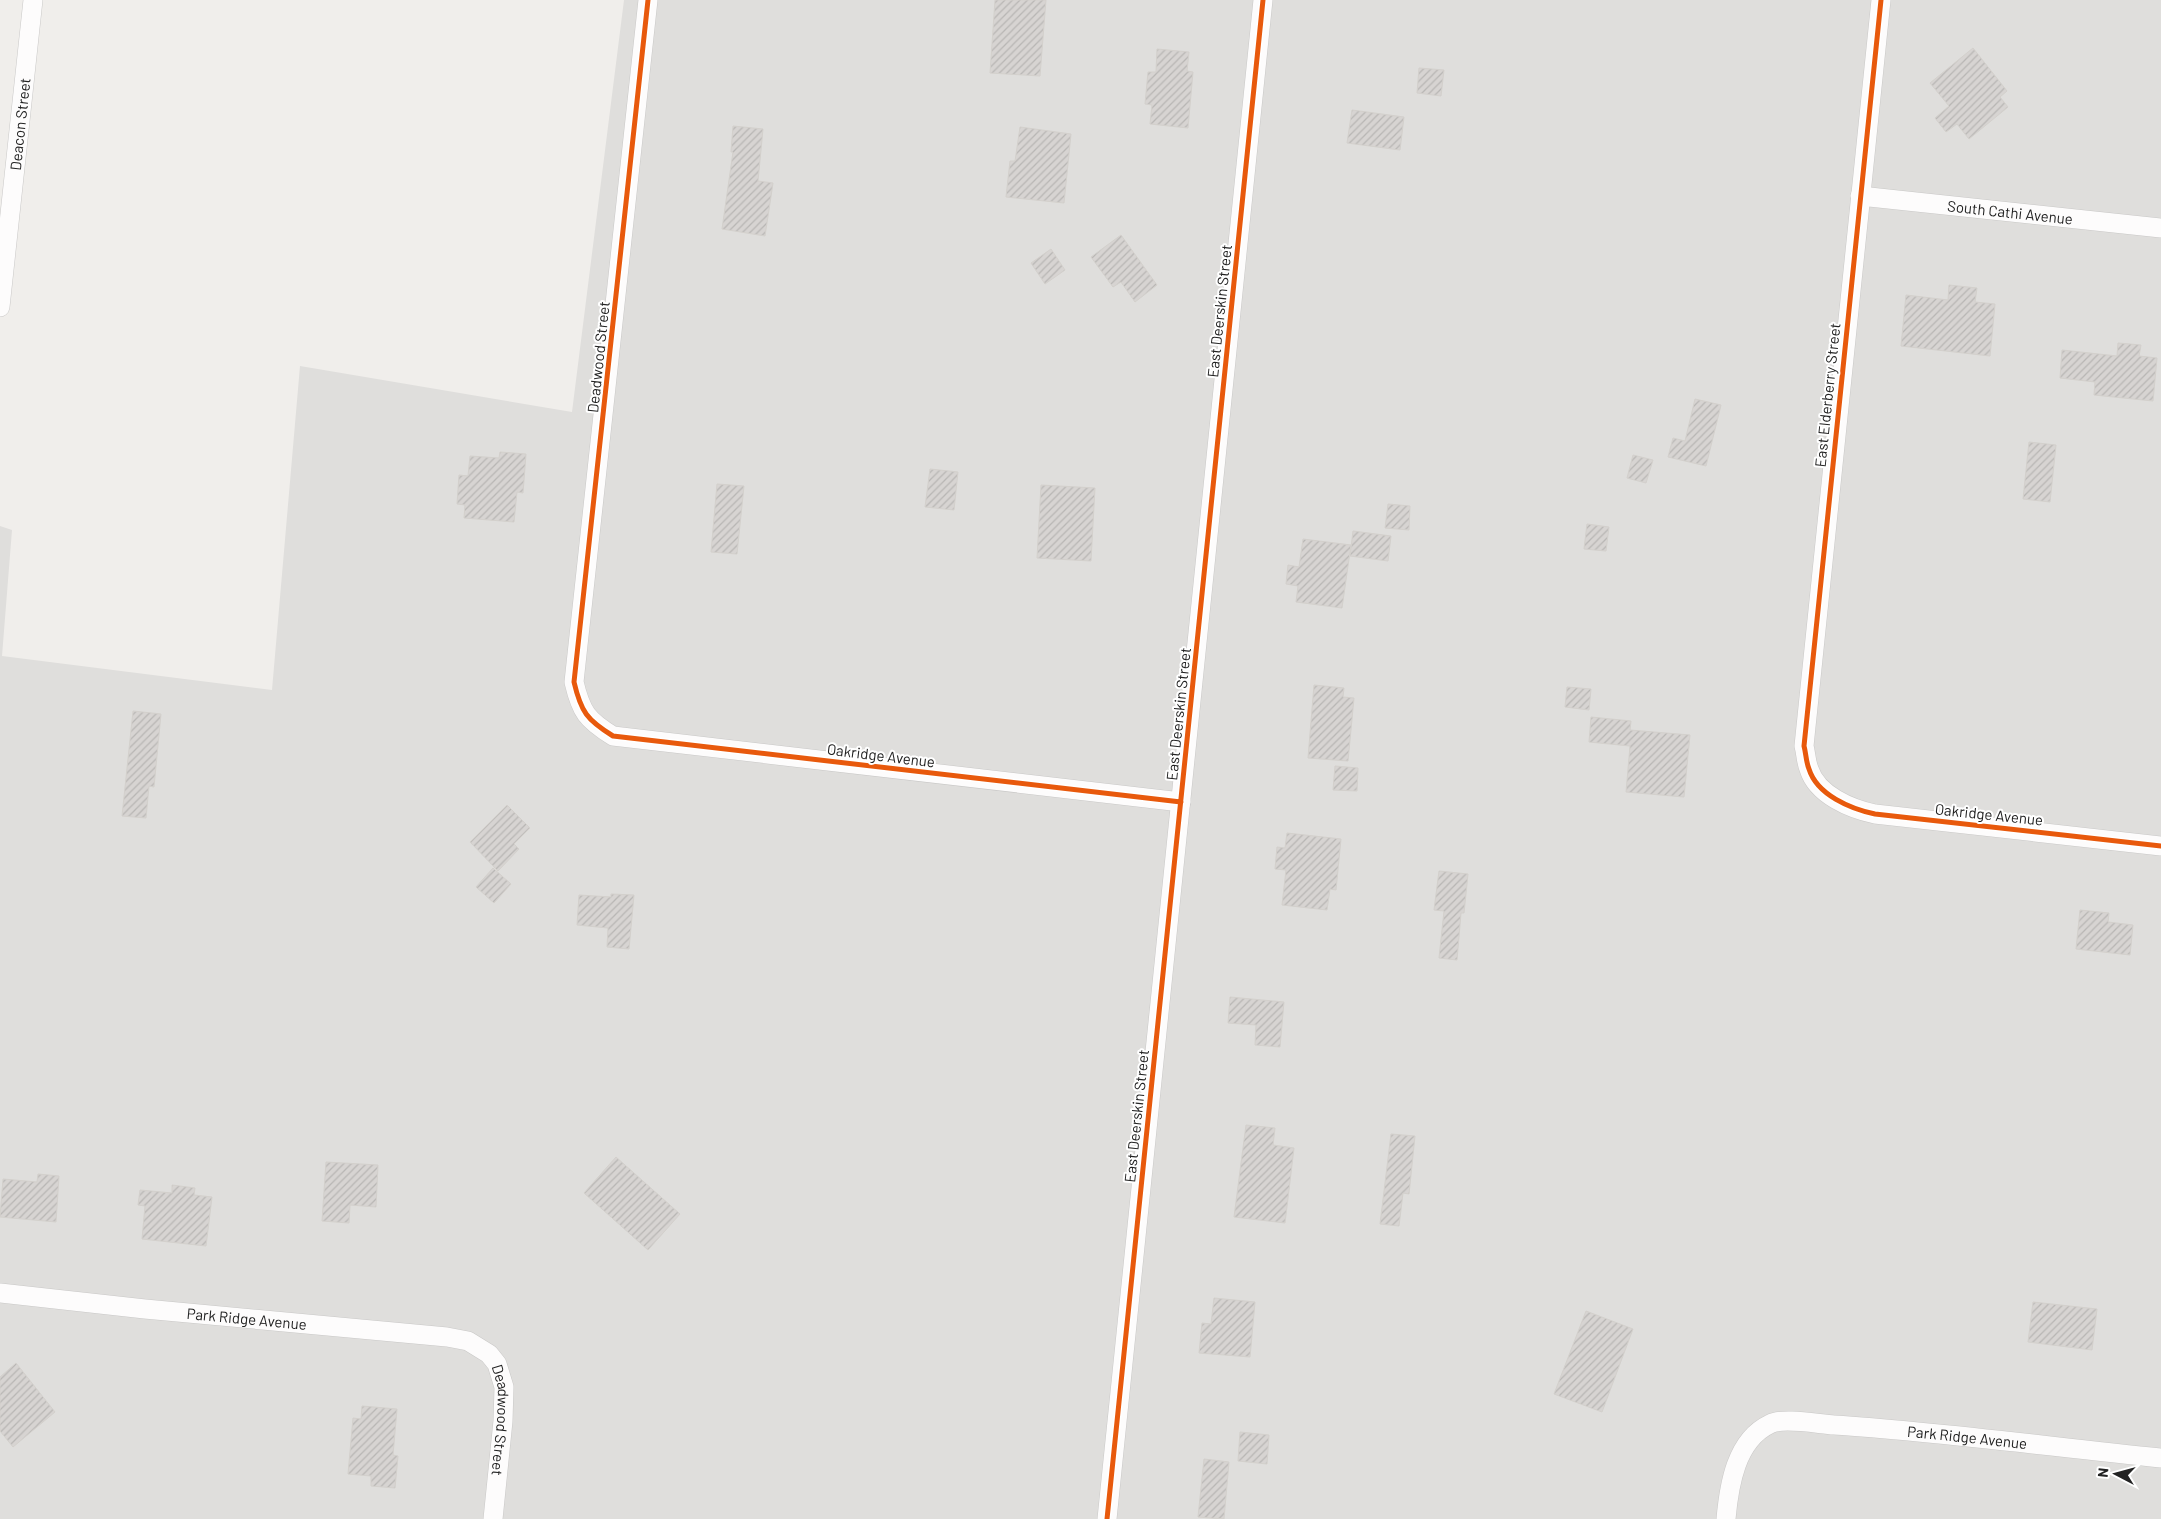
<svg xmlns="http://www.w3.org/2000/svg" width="2161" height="1519" font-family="Barlow,sans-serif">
<defs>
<pattern id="building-hatch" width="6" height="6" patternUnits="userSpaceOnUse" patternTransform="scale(1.25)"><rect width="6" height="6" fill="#d7d4d2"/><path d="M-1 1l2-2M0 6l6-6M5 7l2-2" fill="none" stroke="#b8b6b4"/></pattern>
</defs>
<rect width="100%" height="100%" fill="#f0eeeb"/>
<path fill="#dfdedc" d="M624 0H2161V1519H0V526L12 530 2 656 272 690 300 366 572 412Z"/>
<path fill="url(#building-hatch)" stroke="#d3d0cc" d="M995 0H1046L1040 76 990 73Z
M1973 48 2007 91 2000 97 2008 107 1969 139 1957 124 1946 132 1935 118 1949 106 1930 83Z
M1157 49 1189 52 1187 71 1193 72 1188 128 1150 124 1152 105 1145 104 1148 72H1156Z
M1419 68 1444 70 1441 96 1417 93Z
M1352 110 1404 117 1400 150 1347 143Z
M733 126 763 129 758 181 773 183 765 236 722 229 733 152H731Z
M1020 127 1071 134 1064 203 1006 197 1010 161H1015Z
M1121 235 1157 285 1135 302 1121 282 1113 287 1091 257Z
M1051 249 1065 270 1045 284 1031 263Z
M1949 285 1977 288 1975 302 1995 304 1990 356 1901 346 1906 295 1948 300Z
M2118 343 2141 345 2139 356 2157 358 2153 401 2094 395 2095 382 2060 378 2062 350 2117 356Z
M1695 399 1721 405 1706 466 1668 457 1673 438 1685 441Z
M2029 442 2056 445 2050 502 2023 499Z
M500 452 526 454 523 493 517 492 514 522 464 518 465 505 457 504 459 475 468 476 470 456 499 458Z
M1633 455 1653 460 1646 483 1627 478Z
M930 469 958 472 954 510 925 507Z
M717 484 744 486 737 554 711 552Z
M1041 485 1095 488 1091 561 1037 558Z
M1388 504 1410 506 1409 530 1385 528Z
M1587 524 1609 527 1606 551 1584 549Z
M1353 531 1391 536 1388 561 1350 556Z
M1303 539 1351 545 1342 608 1296 602 1298 586 1286 584 1288 565 1299 567Z
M1314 685 1344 688 1343 697 1354 698 1348 761 1308 758Z
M1567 687 1591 689 1589 710 1565 707Z
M133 711 161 714 154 787 149 786 146 818 122 816Z
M1591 717 1631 721 1630 730 1690 735 1684 797 1626 792 1630 746 1589 742Z
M1335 766 1358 768 1357 791 1333 790Z
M507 805 530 828 514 844 519 849 498 871 470 842Z
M1287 833 1341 839 1336 890 1330 889 1327 910 1282 905 1286 870 1275 869 1277 847 1285 848Z
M493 868 511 884 494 903 476 887Z
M1439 871 1468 874 1464 913H1461L1457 960 1439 958 1444 911 1434 910Z
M611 894 634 895 629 949 607 947 608 928 577 925 579 895 611 897Z
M2080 910 2109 913 2108 922 2133 925 2130 955 2076 949Z
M1230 997 1284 1002 1280 1047 1255 1045 1256 1025 1228 1023Z
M1246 1125 1275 1128 1273 1145 1294 1148 1285 1223 1234 1217Z
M1391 1134 1415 1136 1409 1194 1403 1193 1399 1226 1380 1224Z
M616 1157 680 1214 648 1250 584 1193Z
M326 1162 378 1165 376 1207 350 1205 349 1223 322 1221Z
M38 1174 59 1176 56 1222 0 1217 3 1179 37 1182Z
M172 1185 195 1188 194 1195 212 1197 206 1246 142 1239 145 1206 138 1205 140 1190 172 1193Z
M1214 1298 1255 1302 1250 1357 1199 1353 1202 1323 1211 1324Z
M2033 1302 2097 1309 2092 1350 2028 1342Z
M1586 1311 1633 1329 1602 1412 1554 1394Z
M16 1363 55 1412 13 1447 0 1431V1377Z
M362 1406 397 1409 393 1455 398 1456 395 1488 371 1486V1476L348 1474 353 1418 361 1419Z
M1240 1432 1269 1435 1267 1464 1238 1461Z
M1204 1459 1229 1462 1224 1519 1198 1517Z"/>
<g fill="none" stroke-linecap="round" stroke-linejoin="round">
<defs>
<g id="street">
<path d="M648 0 574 682C581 712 587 720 613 736L1181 802"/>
<path d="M1881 0 1804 746C1806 753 1806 762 1809 769 1817 795 1851 809 1875 814L2161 846"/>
<path id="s1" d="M1860 196 2161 228"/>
<path id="s2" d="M0 307 33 0"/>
<path id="s3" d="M0 1293 145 1309 447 1337 468 1341 489 1354 497 1364 504 1387 503 1421 493 1519"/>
<path d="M1107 1519 1263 0"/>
<path id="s4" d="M1726 1519C1729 1485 1736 1440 1770 1424 1783 1417 1818 1424 1834 1425 1943 1432 2052 1447 2161 1458"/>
</g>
</defs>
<use href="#street" stroke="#c9c8c7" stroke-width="20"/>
<use href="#street" stroke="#fdfcfc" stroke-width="19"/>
<defs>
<path id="cycleway" d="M648 0 574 682C581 712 587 720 613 736L1181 802
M1881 0 1804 746C1806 753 1806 762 1809 769 1817 795 1851 809 1875 814L2161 846
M1107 1519 1263 0"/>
</defs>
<use href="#cycleway" stroke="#fff" stroke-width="8"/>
<use href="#cycleway" stroke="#e8590c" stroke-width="5"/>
</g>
<g text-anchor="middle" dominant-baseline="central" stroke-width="4" stroke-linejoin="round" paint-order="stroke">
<g font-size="15" fill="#222" stroke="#fff">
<text stroke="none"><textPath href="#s2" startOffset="184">Deacon Street</textPath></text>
<text stroke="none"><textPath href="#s1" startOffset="151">South Cathi Avenue</textPath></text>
<text transform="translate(1219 311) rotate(-84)">East Deerskin Street</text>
<text transform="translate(598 357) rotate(-84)">Deadwood Street</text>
<text transform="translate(1827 395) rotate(-84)">East Elderberry Street</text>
<text transform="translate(1178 714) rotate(-84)">East Deerskin Street</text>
<text transform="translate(881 755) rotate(7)">Oakridge Avenue</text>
<text transform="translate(1989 814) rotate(6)">Oakridge Avenue</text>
<text transform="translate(1136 1116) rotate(-84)">East Deerskin Street</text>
<text stroke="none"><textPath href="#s3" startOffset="248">Park Ridge Avenue</textPath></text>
<text stroke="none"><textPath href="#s3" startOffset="565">Deadwood Street</textPath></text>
<text stroke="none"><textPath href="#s4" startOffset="308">Park Ridge Avenue</textPath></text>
</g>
</g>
<g transform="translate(2116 1474) rotate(276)" stroke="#ffffff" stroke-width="4" paint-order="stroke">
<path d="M0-4L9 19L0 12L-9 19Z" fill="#222222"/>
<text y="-8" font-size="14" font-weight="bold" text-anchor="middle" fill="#222222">N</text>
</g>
</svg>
